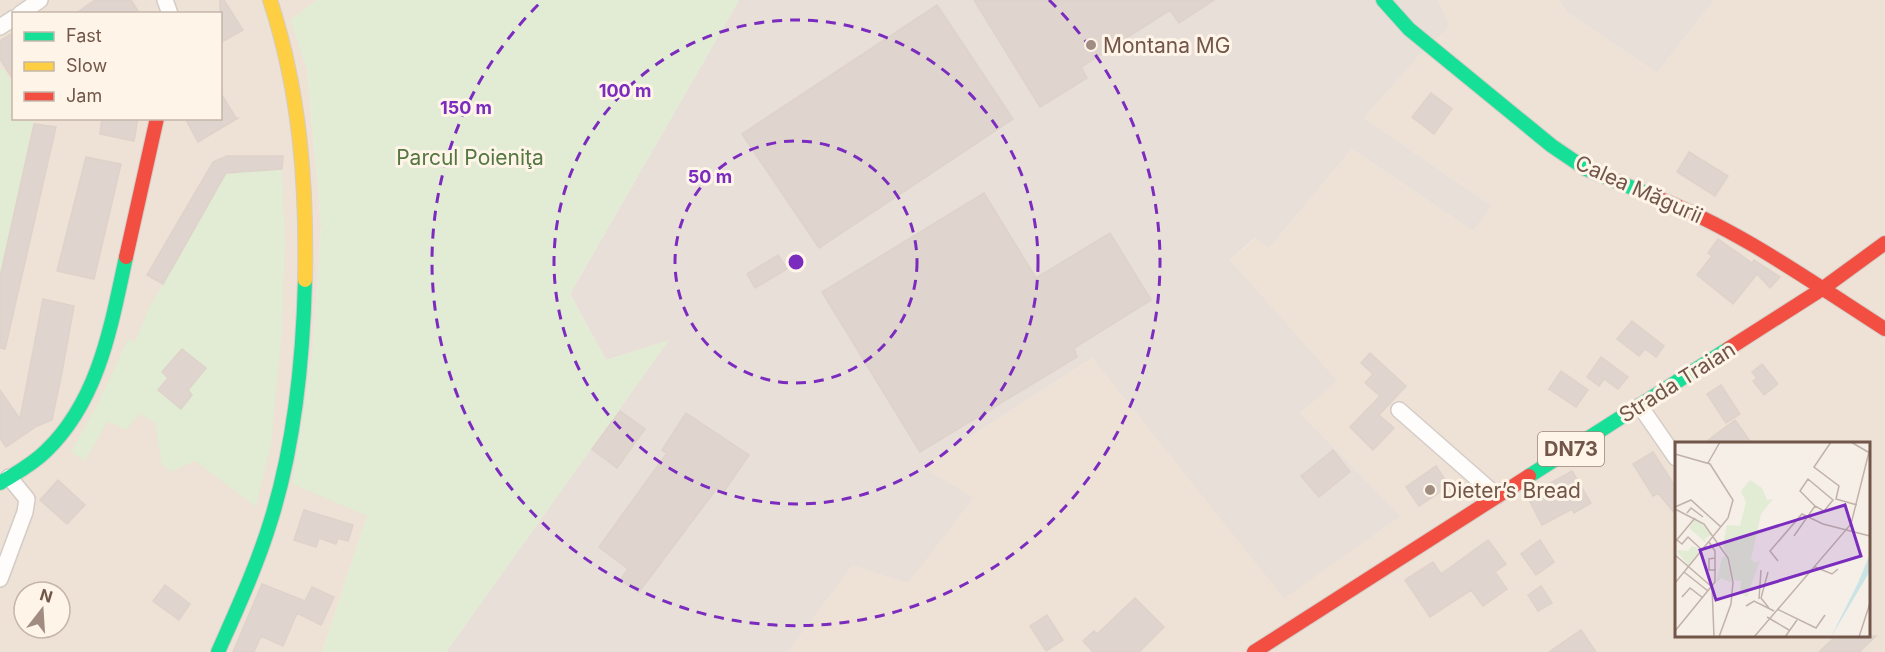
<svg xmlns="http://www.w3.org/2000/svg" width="1885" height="652" font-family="Inter,sans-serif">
<rect width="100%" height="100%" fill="#f5efe8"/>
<path fill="#eee1d5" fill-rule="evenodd" d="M0 0H317L291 20 307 70 321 224 313 347 367 516 322 652H0ZM14 14H220V118H14ZM24 592H60V628H24Z
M1438 0H1559L1567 12 1657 73 1714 0H1885V652H788L853 565 972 498 923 467 1092 358 1284 597 1401 516 1300 413 1336 381 1230 260 1256 238 1269 248 1352 149 1473 231 1492 206 1364 118 1418 57 1450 26ZM1676 444H1868V636H1676Z"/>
<path fill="#e8dfd9" d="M739 0H1438L1450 26 1418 57 1364 118 1492 206 1473 231 1352 149 1269 248 1255 238 1230 260 1337 381 1300 413 1401 516 1284 598 1092 358 923 467 973 498 908 583 853 565 788 652H446L668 341 606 360 570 294Z
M1559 0H1714L1657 73 1567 12Z"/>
<path fill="#e2ebd3" d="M317 0H739L570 294 606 360 669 340 446 652H322L367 516 292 484 313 347 321 224 307 70 290 20Z
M3 68 13 84 14 118 35 119 0 277V70Z
M282 169 285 242 282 331 271 444 256 507 195 461 170 472 167 467 162 465 155 423 140 414 126 430 108 421 85 461 71 452 98 403 128 339 135 342 149 308 226 173Z"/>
<path fill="#dfd5ce" stroke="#ded2ca" stroke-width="1.5" d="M95 0H131L140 14H75Z
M220 0H224L243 30 220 43Z
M974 0H1214L1179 23 1170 10 1081 67 1087 78 1040 107Z
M937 5 1013 119 819 248 742 134Z
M14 32V81L0 59V41Z
M220 92 236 118H238L198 142 185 118H220Z
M1431 93 1452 109 1434 134 1412 117Z
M102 118H138L134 141 100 134Z
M34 124 56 127 5 349 0 348V277Z
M1689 152 1728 176 1715 196 1677 172Z
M227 156H283L282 169 226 173 163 284 147 275 213 162Z
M86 157 121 164 94 279 57 271Z
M984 193 1036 278 1110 233 1151 300 1074 348 1077 357 920 452 822 292Z
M1718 239 1752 263 1754 260 1780 277 1770 288 1757 274 1733 304 1697 275 1712 256 1708 253Z
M778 255 787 269 755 288 747 274Z
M43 299 74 306 62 372 52 420 37 426 6 447 0 438V390L20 419Z
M1632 321 1664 346 1656 357 1645 349 1639 356 1617 339Z
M182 349 206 368 188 390 192 395 181 409 158 390 168 378 162 372Z
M1370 353 1406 386 1379 415 1394 428 1373 450 1350 427 1380 396 1365 383 1373 374 1361 363Z
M1601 357 1628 377 1618 389 1604 379 1599 386 1587 377Z
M1762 364 1778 384 1764 395 1753 381 1757 378 1752 372Z
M1561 371 1588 390 1576 407 1549 389Z
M1721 385 1740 414 1726 423 1707 394Z
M620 411 645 429 617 468 592 449Z
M686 413 749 455 723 493 717 488 639 592 620 580 628 569 599 547 667 453 662 450Z
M1735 420 1752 444H1703Z
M1333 450 1350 472 1319 497 1301 476Z
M1653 452 1677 489V516L1658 493 1653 496 1633 464Z
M1436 466 1449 486 1419 506 1406 487Z
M1572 471 1591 503 1574 513 1572 509 1542 525 1527 496Z
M58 480 85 505 67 524 40 500Z
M304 510 353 525 348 541 338 538 336 544 319 538 316 547 294 540Z
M1488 540 1506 564 1495 572 1507 589 1483 606 1471 590 1430 617 1405 580 1433 562 1441 574Z
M1540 540 1554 562 1536 575 1521 554Z
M262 584 305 601 312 587 334 597 321 625 297 613 283 646 261 636 254 652H233Z
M165 585 190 604 179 620 153 601Z
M1541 586 1552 603 1538 611 1528 595Z
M1135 598 1164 627 1139 652H1093L1083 641 1094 631 1097 634Z
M1047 615 1063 640 1046 651 1030 626Z
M1581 630 1596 652H1549Z
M1836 636H1876L1859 652H1819Z"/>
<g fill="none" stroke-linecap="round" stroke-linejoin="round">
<defs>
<path id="street" d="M165 0 170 14
M20 14 40 0
M0 27 14 18
M1640 406 1676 458
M1399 410 1497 496
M0 579 25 512 27 499 9 477"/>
<path id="fast" d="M1383 0 1409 29 1552 146 1586 169 1655 197
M1529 476 1728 349
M0 483C16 473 32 465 46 451 99 400 111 326 126 257
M218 652C237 609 257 566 271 520 295 443 303 361 305 280"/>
<path id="slow" d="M270 0C300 91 307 185 305 280"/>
<path id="jam" d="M1655 197C1738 229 1810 281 1885 329
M126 257 157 118
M1728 349 1822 289 1885 243
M1254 652 1529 476"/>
</defs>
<use href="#street" stroke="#d4ccc6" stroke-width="18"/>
<use href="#fast" stroke="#d4ccc5" stroke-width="16"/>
<use href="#slow" stroke="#d4ccc5" stroke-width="16"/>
<use href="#jam" stroke="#d4ccc5" stroke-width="16"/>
<use href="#street" stroke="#fefdfc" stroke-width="15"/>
<use href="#fast" stroke="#16e098" stroke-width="14"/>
<use href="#slow" stroke="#ffcf43" stroke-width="14"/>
<use href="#jam" stroke="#f24e42" stroke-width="14"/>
</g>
<g fill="none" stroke="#7b2cbf" stroke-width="3" stroke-dasharray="10 8">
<circle cx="796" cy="262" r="121"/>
<circle cx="796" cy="262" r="242"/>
<path d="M1049 0A364 364 0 1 1 543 0"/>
</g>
<g fill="#a08c81" stroke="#fef4e8" stroke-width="2">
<circle cx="1091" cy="45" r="6"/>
<circle cx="1430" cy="490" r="6"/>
</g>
<g text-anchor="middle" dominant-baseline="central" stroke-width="6" stroke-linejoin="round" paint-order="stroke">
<rect fill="#fef4e8" stroke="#9c8579" stroke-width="1.5" x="1538" y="432" width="66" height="34" rx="4.5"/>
<g font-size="20" font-weight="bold" fill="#72564a">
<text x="1571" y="449">DN73</text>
</g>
<g font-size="21" fill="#72564a" stroke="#fef4e8" text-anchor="start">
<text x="1103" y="45">Montana MG</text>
<text x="1442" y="490">Dieter’s Bread</text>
</g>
<g font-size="21" fill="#547842" stroke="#fef4e8">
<text x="470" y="157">Parcul Poieniţa</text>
</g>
<g font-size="21" fill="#72564a" stroke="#fef4e8">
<text transform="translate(1639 189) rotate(24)">Calea Măgurii</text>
<text transform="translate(1677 382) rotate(-32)">Strada Traian</text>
</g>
</g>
<g transform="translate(1675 442)">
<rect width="195" height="195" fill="#f5efe8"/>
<path d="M75 38 87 46 92 58 98 57 86 72 76 117 80 121 85 118 72 155 65 150 66 139 59 138 48 102 52 83 65 84 71 60 66 49ZM21 76 37 92 30 97 31 101 14 86ZM17 104 26 108 13 123 1 108 13 109ZM51 114 57 141 46 136 41 141 47 116Z" fill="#e2ebd3"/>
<path d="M195 112V129L156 195 183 141Z" fill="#cae4e5"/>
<path fill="none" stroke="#c1b2a9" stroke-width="1.5" d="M156 0 139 25 164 44 161 57 182 63M176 0 193 10M0 12 35 22 58 58 53 76 0 141M33 21 45 0M0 65 16 58 46 85M0 67 29 82 53 116 58 140 56 162 44 195M12 71 16 66 28 75M119 94 140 64 125 49 133 37 158 58 149 69 140 64M2 98 7 102 13 95 27 108M0 100 20 76M0 113 37 145M40 116 34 117V128H41M103 119 95 109 127 72 148 82 195 94M140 125 157 132 163 127M9 130 33 149M93 130 86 156 94 166M37 144 39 195M7 155 15 146 28 156M84 157 86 128M71 164 79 159 99 169M102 167 141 186 150 173M92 175 114 188M0 189 40 140V109L34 100M79 195 176 82 195 6M110 195 122 178M184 195 195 161"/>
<path fill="#7b2cbf" fill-opacity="0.15" stroke="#7b2cbf" stroke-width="3" d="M170 63 186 114 41 158 25 108Z"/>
<rect width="195" height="195" fill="none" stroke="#72564a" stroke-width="3"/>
</g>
<circle cx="796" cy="262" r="9" fill="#7b2cbf" stroke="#fef4e8" stroke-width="3"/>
<g font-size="18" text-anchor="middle" font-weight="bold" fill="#7b2cbf" stroke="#fef4e8" stroke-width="6" stroke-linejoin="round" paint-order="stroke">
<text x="625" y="97">100 m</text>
<text x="466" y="114">150 m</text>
<text x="710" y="183">50 m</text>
</g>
<rect x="12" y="12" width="210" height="108" fill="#fef4e8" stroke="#c6b5a9" stroke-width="1.5"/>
<rect x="24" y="32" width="30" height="9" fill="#16e098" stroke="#c6b5a9" stroke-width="1.5"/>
<text x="66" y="42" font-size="18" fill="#72564a">Fast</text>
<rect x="24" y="62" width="30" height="9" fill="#ffcf43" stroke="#c6b5a9" stroke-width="1.5"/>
<text x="66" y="72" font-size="18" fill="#72564a">Slow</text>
<rect x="24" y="92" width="30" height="9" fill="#f24e42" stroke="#c6b5a9" stroke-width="1.5"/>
<text x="66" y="102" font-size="18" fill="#72564a">Jam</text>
<g transform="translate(42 610) rotate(17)"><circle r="28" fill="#fef4e8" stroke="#c6b5a9" stroke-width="1.5"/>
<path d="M0-4.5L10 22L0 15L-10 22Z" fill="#a08c81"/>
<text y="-9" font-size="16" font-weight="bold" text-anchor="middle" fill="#72564a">N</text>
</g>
</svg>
